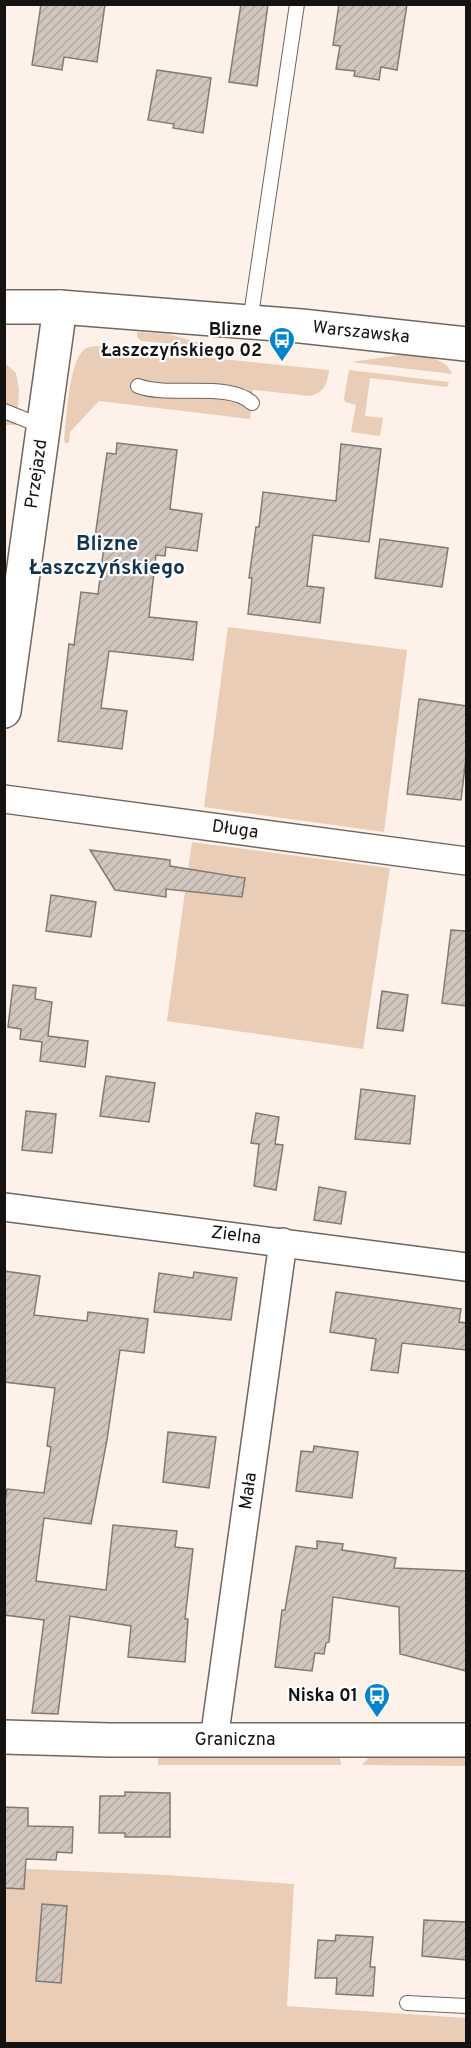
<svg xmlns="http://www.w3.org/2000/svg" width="471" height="2048" font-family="Overpass,sans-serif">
<defs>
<pattern id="building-hatch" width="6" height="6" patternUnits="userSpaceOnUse" patternTransform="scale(1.5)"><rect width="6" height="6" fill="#d1c6be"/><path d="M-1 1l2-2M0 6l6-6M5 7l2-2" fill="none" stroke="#b3a9a2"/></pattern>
</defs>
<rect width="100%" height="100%" fill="#fdf1e9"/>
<path fill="#e9cdb7" d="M137 332 168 334 215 347 141 341 137 337Z
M95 346 329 370C327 384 325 392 310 396L253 390 250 419 99 401 70 432 69 443H65L64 439C67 418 68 360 86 348 87 348 94 346 95 346Z
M400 355C418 357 444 354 452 374L351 362Z
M4 362 16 373 19 390 17 425H5Z
M349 370 449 382 447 387 370 378 365 416 383 418 380 436 351 432 356 405 345 402 344 398Z
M228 627 407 650 384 832 204 807Z
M192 842 390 868 363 1049 167 1021Z
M162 1754 335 1755 340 1759 341 1765H158V1759Z
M466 1754V1766L362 1765 371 1755Z
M5 1868 167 1875 294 1884 287 2006 466 2018V2043L5 2044Z"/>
<path fill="url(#building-hatch)" stroke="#847a72" stroke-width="1.5" d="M41 4H105L97 62 64 57 62 70 32 65Z
M241 4H268L257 86 229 82Z
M339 4H407L397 70 381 67 379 80 354 76 355 71 336 69 340 46 333 45Z
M157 70 211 78 203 133 173 128 174 124 148 120Z
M117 443 177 450 170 509 202 514 197 551 166 547 165 556 156 555 149 617 197 622 193 660 109 651 101 708 127 711 122 749 58 741 69 644 74 645 81 592 98 594 105 538 95 537 107 453 116 454Z
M341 444 381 449 369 542 313 535 307 586 324 588 320 623 248 614 252 578H249L256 527H259L263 492 336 501Z
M380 539 448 548 442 587 375 578Z
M419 699 466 706V758L461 800 407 794Z
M90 850 170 860V866L245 878 242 897 166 889V897L115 890Z
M51 895 96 902 91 937 46 931Z
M451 930 466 931V1006L442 1003Z
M13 985 36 988 35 999 52 1002 48 1036 88 1041 85 1067 40 1061 42 1042 20 1039 21 1029 8 1027Z
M382 991 408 995 403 1031 377 1028Z
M106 1076 155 1083 149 1122 100 1116Z
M361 1089 415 1096 410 1144 355 1139Z
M26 1111 56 1114 52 1153 22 1150Z
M256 1113 279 1117 275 1144 283 1145 276 1190 254 1186 259 1144 251 1143Z
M319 1187 346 1192 341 1224 314 1220Z
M4 1271 40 1276 34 1315 87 1321 88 1312 148 1319 144 1353 120 1350 107 1440 91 1524 44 1518 36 1581 106 1590 113 1525 177 1531 175 1547 193 1549 185 1619H188L185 1662 128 1657 131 1626 70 1616 58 1714 32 1713 44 1620 4 1615V1508L7 1489 44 1493 51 1447 47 1446 55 1388 4 1382Z
M194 1272 237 1278 231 1320 154 1312 159 1273 193 1278Z
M336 1292 461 1309 459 1322 466 1323V1350L402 1343 398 1373 371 1370 376 1339 330 1332Z
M168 1432 216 1437 209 1488 163 1482Z
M314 1446 358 1452 352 1498 296 1491 301 1451 313 1452Z
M317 1541 343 1544 342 1550 396 1558 394 1568 466 1571V1671L400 1654 399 1607 333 1597 329 1642 326 1643 324 1654 315 1653 312 1671 275 1667 282 1610H285L296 1546 317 1549Z
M125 1792 170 1793V1837H125V1833H99L100 1796H125Z
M4 1807 28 1808V1826L73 1827 72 1853 57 1852 56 1860 26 1859 24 1889 4 1888Z
M42 1904 67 1906 61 1983 36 1981Z
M424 1920 466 1922V1960L422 1956Z
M336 1935 373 1937 370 1967H375L373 1996 336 1994 337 1978H315L318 1940 335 1941Z"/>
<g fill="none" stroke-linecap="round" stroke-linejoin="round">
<defs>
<path id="service" d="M250 322 297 4
M138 386C170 398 229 381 252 403
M4 411 44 427
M407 2003 466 2006"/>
<path id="minor" d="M4 799 466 861
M4 1207 466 1267
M214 1740 283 1242"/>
<path id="tertiary" d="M4 711 60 307
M4 1737 109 1740H466"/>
<path id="secondary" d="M4 307H60L301 326 466 344"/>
</defs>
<use href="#service" stroke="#70665f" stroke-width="16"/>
<use href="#minor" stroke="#70665f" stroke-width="30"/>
<use href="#tertiary" stroke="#70665f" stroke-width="36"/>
<use href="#secondary" stroke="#70665f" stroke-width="36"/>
<use href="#service" stroke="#fff" stroke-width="14"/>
<use href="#minor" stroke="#fff" stroke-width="27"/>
<use href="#tertiary" stroke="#fff" stroke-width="33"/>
<use href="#secondary" stroke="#fff" stroke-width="33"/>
</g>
<defs>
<symbol id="bus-pin" viewBox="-11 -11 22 30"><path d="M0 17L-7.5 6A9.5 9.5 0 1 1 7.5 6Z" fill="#0484cb" stroke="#fff"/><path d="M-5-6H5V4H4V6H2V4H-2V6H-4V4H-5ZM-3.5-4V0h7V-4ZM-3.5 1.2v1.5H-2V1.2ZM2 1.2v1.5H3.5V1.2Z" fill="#fff"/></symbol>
</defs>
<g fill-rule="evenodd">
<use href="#bus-pin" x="267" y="325" width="30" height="40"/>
<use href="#bus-pin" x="362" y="1681" width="30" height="40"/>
</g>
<g text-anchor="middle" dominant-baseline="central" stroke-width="4.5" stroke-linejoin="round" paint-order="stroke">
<g font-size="18" font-weight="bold" fill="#161210" stroke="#fff" text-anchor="end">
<text x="262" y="330">Blizne<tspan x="262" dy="21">Łaszczyńskiego 02</tspan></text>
<text x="358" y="1696">Niska 01</text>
</g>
<g font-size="18" fill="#161210" stroke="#fff">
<text transform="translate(361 333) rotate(6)">Warszawska</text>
<text transform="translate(37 474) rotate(-82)">Przejazd</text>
<text transform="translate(235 830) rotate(8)">Długa</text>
<text transform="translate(236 1236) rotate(7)">Zielna</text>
<text transform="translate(249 1491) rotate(-82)">Mała</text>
<text x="235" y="1740">Graniczna</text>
</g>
<g font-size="21" font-weight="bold" fill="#12344d" stroke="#fff">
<text x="107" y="544">Blizne<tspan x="107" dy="24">Łaszczyńskiego</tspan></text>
</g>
</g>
<rect width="471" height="2048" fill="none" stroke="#161210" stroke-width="12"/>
</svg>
